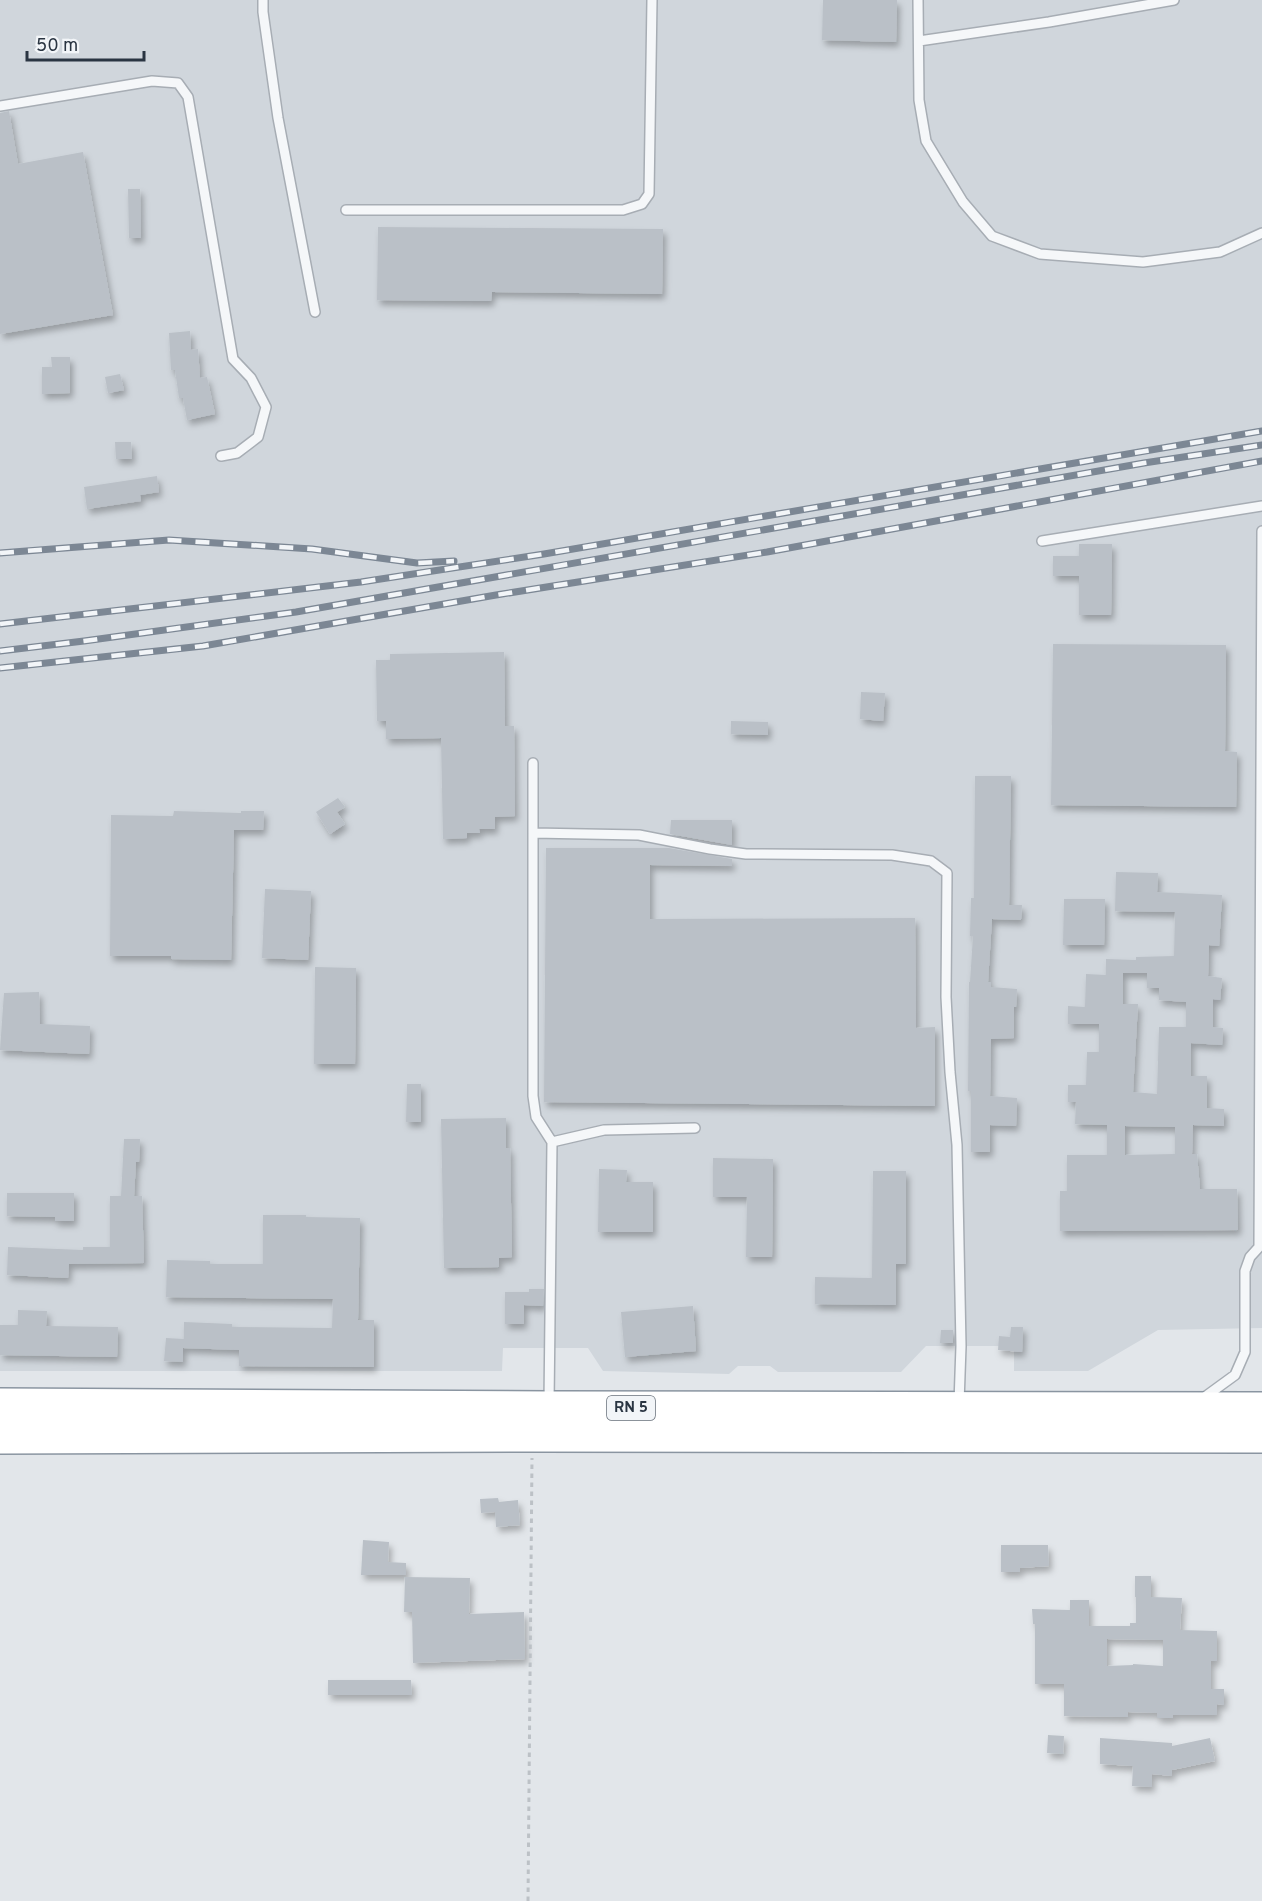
<svg xmlns="http://www.w3.org/2000/svg" width="1262" height="1901" font-family="Overpass,sans-serif">
<defs>
<filter id="shadow"><feDropShadow dx="3" dy="5" stdDeviation="3" flood-color="#0004"/></filter>
</defs>
<rect width="100%" height="100%" fill="#e2e6ea"/>
<path fill="#d0d6dc" d="M0 0H1262V1328L1158 1330 1088 1371H1014V1346H926L901 1372H778L770 1366H738L729 1374 603 1371 588 1348H503L502 1371H0Z"/>
<path fill="#bac0c7" fill-rule="evenodd" filter="url(#shadow)" d="M823 0H897L896 42 822 40Z
M9 111 18 164 83 152 113 315 0 334V113Z
M128 189H140L141 238H129Z
M378 227 663 229 662 294 492 292 491 301 377 300Z
M190 331 191 350 198 349 200 378 207 377 215 414 187 420 183 398H179L175 370H171L169 333Z
M51 357H70V393L42 394V367H52Z
M120 374 124 390 108 393 105 377Z
M115 442H131L132 459H116Z
M157 476 159 492 140 495 141 501 87 509 84 487Z
M1079 544H1112L1111 615H1079V576H1053V556H1079Z
M1053 644 1226 645 1225 751 1237 752 1236 807 1051 805Z
M504 652 505 726H514L515 816 495 817V829H479L480 833H467V838L443 839 441 738 386 739V721H377L376 660H390V654Z
M861 692 885 693 883 721 860 719Z
M731 721 768 722V735L731 734Z
M975 776H1011L1009 905H1022L1021 920 992 919 988 982H991V987L1017 989 1016 1007H1014V1038L991 1039 990 1096 1017 1098 1016 1126 990 1125V1152H971V1091H968L969 982H970L973 936H970L971 898H974Z
M338 798 345 807 337 812 345 824 330 834 316 812Z
M174 811 241 813V811H264L263 830H234L231 960 171 959V956H110L111 815 173 816Z
M671 820H732V845L670 834Z
M546 848H669L732 859V866L650 865V919L915 918 916 1028 935 1027V1106L544 1102Z
M1116 872 1158 873 1157 892 1222 895 1219 946 1209 945 1208 976 1222 978 1220 1000 1213 999V1027L1223 1028 1222 1045 1191 1043V1076H1207V1108L1224 1109V1126L1193 1125 1192 1154H1197L1200 1189H1237L1238 1230 1060 1231V1191H1067V1155H1107V1125L1075 1124 1076 1102H1068V1085H1086L1087 1052H1099V1024H1068V1006L1085 1007 1086 974 1106 975V959L1136 960V957L1174 956 1175 912 1115 911ZM1123 973H1147V988H1159V1000L1186 1002V1027H1159L1157 1094 1133 1092 1138 1004H1123ZM1125 1126 1175 1127V1154L1125 1155Z
M265 889 311 891 308 960 262 958Z
M1064 899H1105L1104 945H1063Z
M315 967 356 968 355 1064H314Z
M39 992 40 1024 90 1026 89 1054 0 1050 4 993Z
M407 1084H421V1122H406Z
M506 1118V1148H510L512 1257 499 1258V1267L444 1268 441 1119Z
M124 1139H140L139 1162H136L134 1196H142L144 1263 69 1264 68 1278 7 1275 8 1247 83 1250V1247H110V1196H121Z
M713 1158 773 1159 772 1257H746L747 1197H713Z
M599 1169 627 1170 626 1182H653V1232H598Z
M873 1171H906V1264H896V1305L815 1304V1277L872 1278Z
M7 1193H74V1221H55V1217L7 1216Z
M263 1215H306V1217L360 1218 358 1320H374V1367L239 1366V1350L183 1348V1362L164 1361 166 1338 184 1339V1322L232 1324V1327L332 1328 333 1299 166 1297 167 1260 210 1261V1264H263Z
M529 1289H544L543 1306 524 1305V1324H505V1292H529Z
M693 1306 696 1351 625 1357 621 1312Z
M18 1310 47 1311 46 1326 118 1327 117 1357 0 1355V1325H18Z
M1011 1327H1023L1022 1352 998 1350 999 1336 1010 1337Z
M941 1330H953V1343H940Z
M498 1498 499 1502 518 1500 520 1525 496 1527 495 1512 481 1513 480 1499Z
M363 1540 389 1542 388 1562 406 1563V1575H361Z
M1001 1545H1048L1049 1566 1020 1568V1572H1001Z
M1135 1576H1151V1597L1182 1598 1180 1630 1217 1631V1661H1211V1689H1224V1705L1217 1704V1715H1173V1718H1157V1713L1128 1712V1717L1064 1716V1684H1035V1624H1033L1032 1609 1070 1610V1600H1089V1626H1130V1623H1136V1597H1135ZM1107 1639 1163 1640V1666L1133 1664V1665L1107 1666Z
M405 1577 470 1578 469 1614 524 1612 525 1659 413 1663 412 1612H404Z
M328 1680H411L412 1695H328Z
M1048 1735 1064 1736 1063 1754 1047 1753Z
M1100 1738 1172 1743V1746L1210 1738 1215 1761 1172 1770V1776L1152 1774V1787L1132 1786 1133 1766 1100 1764Z"/>
<g fill="none" stroke-linecap="round" stroke-linejoin="round">
<defs>
<path id="lane" d="M263 0V12L278 118 315 312
M918 0 919 100 926 141 963 202 992 236 1040 254 1143 262 1220 252 1262 233
M919 41 1049 22 1174 0
M0 106 152 81 178 83 188 97 233 359 251 378 266 407 258 437 237 453 221 456
M346 210H623L642 204 649 194 652 0
M1042 541 1262 506
M533 763V1096L536 1117 552 1142 549 1403
M533 833 639 835 710 849 746 854 892 855 931 861 947 873 946 997 950 1072 957 1145 961 1346 959 1403
M552 1142 604 1130 695 1128
M1202 1399 1235 1375 1245 1352V1271L1250 1257 1259 1247 1262 531"/>
<path id="highway" d="M0 1405 549 1408 1262 1409
M0 1437 532 1435 1262 1436"/>
</defs>
<use href="#lane" stroke="#a7adb4" stroke-width="12"/>
<use href="#highway" stroke="#8a95a1" stroke-width="36"/>
<path stroke="#bcc1c6" stroke-width="3" stroke-dasharray="4.5 4.5" stroke-linecap="butt" d="M528 1901 532 1458"/>
<use href="#lane" stroke="#f5f7f9" stroke-width="9"/>
<use href="#highway" stroke="#fff" stroke-width="33"/>
<defs>
<path id="rail" d="M0 553 169 540 312 549 417 563 454 561
M0 624 361 582 544 554 1262 431
M0 651 84 641 296 612 1144 463 1262 445
M0 668 203 646 496 595 767 552 1262 461"/>
</defs>
<use href="#rail" stroke="#7c8794" stroke-width="7"/>
<use href="#rail" stroke="#f2f5f8" stroke-width="4.5" stroke-dasharray="14" stroke-linecap="butt"/>
</g>
<g text-anchor="middle" dominant-baseline="central" stroke-width="5" stroke-linejoin="round" paint-order="stroke">
<rect fill="#f2f5f8" stroke="#666f79" stroke-width="1.5" x="607" y="1396" width="48" height="24" rx="4.5"/>
<g font-size="15" font-weight="bold" fill="#2a3542">
<text x="631" y="1408">RN 5</text>
</g>
</g>
<path d="M27 51v9h117v-9" fill="none" stroke="#2a3542" stroke-width="3"/>
<text x="36" y="51" font-size="18" fill="#2a3542" stroke="#f2f5f8" stroke-width="4.5" paint-order="stroke">50 m</text>
</svg>
